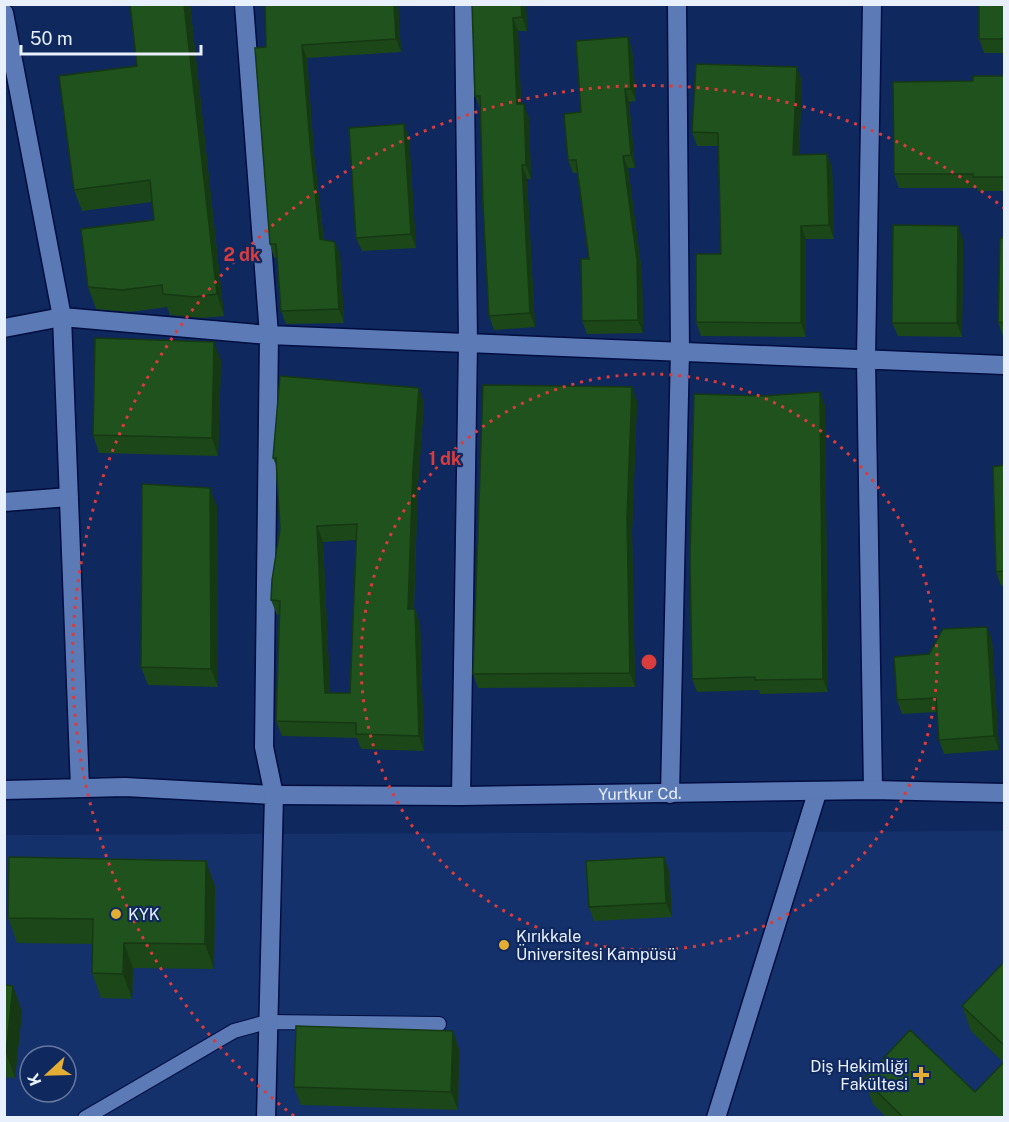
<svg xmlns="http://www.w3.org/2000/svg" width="1009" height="1122" font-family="'Public Sans',sans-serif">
<rect width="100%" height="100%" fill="#0f285d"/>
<path fill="#14316c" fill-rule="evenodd" d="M1004 831V1117H5L4 835ZM30 1056H66V1092H30Z"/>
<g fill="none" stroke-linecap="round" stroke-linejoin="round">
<defs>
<path id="service" d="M85 1118 234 1031 267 1022 439 1024"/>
<path id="minor" d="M244 4 269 335 264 747 274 795 266 1118
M872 4 866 359 873 790
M4 13 62 317 80 788
M4 328 62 317 269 335 1004 365
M4 502 69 497
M4 790 125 787 274 795
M670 794 680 351 677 4
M461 796 468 343 464 4
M716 1118 817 793"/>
<g id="tertiary">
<path id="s1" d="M274 795 461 796 873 790 1004 793"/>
</g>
</defs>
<use href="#service" stroke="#000d40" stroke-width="16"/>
<use href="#minor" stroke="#000d40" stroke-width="21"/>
<use href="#tertiary" stroke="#000d40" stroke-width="21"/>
<use href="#service" stroke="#5b7ab6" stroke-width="14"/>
<use href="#minor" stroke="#5b7ab6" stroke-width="18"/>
<use href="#tertiary" stroke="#5b7ab6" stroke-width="18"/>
</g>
<path fill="#1b4719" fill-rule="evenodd" d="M130 4H190L224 316 203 318 170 315 167 307 130 312 96 309 88 287 154 220 152 202 82 211 74 190 137 66Z
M398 4 401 52 307 58 314 155 324 240 335 242 340 255 344 323 286 324 281 311 277 257 274 258 270 244 266 47Z
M472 4H526L527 31H518L521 104 529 118 531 179H527L535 327 494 330 489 316 481 110 475 96Z
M1005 4V53H984L979 39Z
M628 37 632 50 636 101 629 102 635 168H628L642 273 643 333 587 334 582 321 589 259 577 173H573L568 160 581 112Z
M1005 76V191H978L977 188H899L894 174 973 81Z
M802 81 799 155 827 154 832 168 834 239H806V337L701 336 696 322 721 254 718 146H697L692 132Z
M404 124 409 138 416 248 362 251 356 238Z
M1005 238V336H1003L998 322Z
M963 240 962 337 898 336 892 323Z
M221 360 218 456 99 453 93 435Z
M419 388 424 403 418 484 414 609H415L420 624 424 751 361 749 357 738 282 736 276 721 279 615H277L271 600 280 529 276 465 273 458ZM356 540 350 693H330L323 542Z
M820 392 825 406 828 692 760 694 759 690 697 692 692 679 764 396Z
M637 401 632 532 635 687 478 688 473 674Z
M1005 465V585L1001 586 996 572Z
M217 506 218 687 148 685 141 667Z
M987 627 992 641 999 750 944 754 939 740 937 712 902 714 897 700 929 654Z
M669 871 672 917 594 921 589 907Z
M215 886 214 969 133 968 132 999 101 998 92 973V944L17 943 8 918Z
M1005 961V1118H887L873 1104 864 1079 975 1092 1003 1062 971 1031 962 1006Z
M4 985 22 1011 15 1078 4 1077Z
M453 1031 459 1049 458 1110 301 1105 294 1087Z"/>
<path fill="#163914" d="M184 4H190L224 316 217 294Z
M394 4H398L401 52 396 39Z
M521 4H526L527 31 522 17Z
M513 18 518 31 522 118 517 104Z
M628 37 632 50 636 101 631 89Z
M302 45 307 58 314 155 325 252 320 239 310 142Z
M797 67 802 81 798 169 793 155Z
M625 89 629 102 635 168 631 155Z
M524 104 529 118 531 179 526 165Z
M404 124 409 138 416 248 411 234Z
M827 154 832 168 834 239 829 225Z
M623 156 628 168 642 273 643 333 638 320Z
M522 165 527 179 535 327 530 313Z
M801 226 806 239V337L801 323Z
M958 226 963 240 962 337 957 323Z
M335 242 340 255 344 323 339 309Z
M214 342 221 360 218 456 212 438Z
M632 387 637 401 632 532 635 687 630 673 627 518Z
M419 388 424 403 418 484 413 624 408 609 413 469Z
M820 392 825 406 828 692 823 679Z
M210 488 217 506 218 687 211 669Z
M317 526 323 542 331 708 325 693Z
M415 609 420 624 424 751 419 736Z
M987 627 992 641 999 750 994 736Z
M664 857 669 871 672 917 666 903Z
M206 861 215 886 214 969 205 944Z
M124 943 133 968 132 999 123 974Z
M13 986 22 1011 15 1078 6 1053Z
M453 1031 459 1049 458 1110 451 1092Z"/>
<path fill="#1f521d" stroke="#163914" stroke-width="1.5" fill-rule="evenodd" d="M130 4H184L217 294 195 297 163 294 162 285 122 290 88 287 81 229 154 220 150 180 74 190 59 76 137 66Z
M265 4H394L396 39 302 45 310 142 320 239 335 242 339 309 281 311 276 244H270L255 48 266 47Z
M472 4H521L522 17 513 18 517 104H524L526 165H522L530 313 489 316 483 205 480 96H475Z
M979 4H1005V39H979Z
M628 37 631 89H625L631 155 623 156 637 260 638 320 582 321 581 259H589L576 160H568L564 114 581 112 576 41Z
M696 64 797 67 793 155 827 154 829 225 801 226V323L696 322V254H721L718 133 692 132Z
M973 76H1005V177H973V174H894L893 82 973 81Z
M404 124 411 234 356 238 349 128Z
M893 225 958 226 957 323H892Z
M1000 238H1005V323L998 322Z
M95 338 214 342 212 438 93 435Z
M280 376 419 388 413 469 408 609H415L419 736 356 734V723L276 721 280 601 271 600 272 580 280 529 276 458H273ZM357 524 350 693H325L317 526Z
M483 385 632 387 627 518 630 673 473 674Z
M820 392 823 679 755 680V677L692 679 690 557 694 394 764 396Z
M1005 465V571L996 572 993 467Z
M142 484 210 488 211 669 141 667Z
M987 627 994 736 939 740 936 698 897 700 894 657 929 654 943 629Z
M9 857 206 861 205 944 124 943 123 974 92 973 93 919 8 918Z
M664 857 666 903 589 907 586 861Z
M1005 961V1046L962 1006Z
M4 985 13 986 6 1053H4Z
M296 1026 453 1031 451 1092 294 1087Z
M910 1030 975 1092 1005 1061V1118H904L864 1079Z"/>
<g fill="none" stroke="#d83c3d" stroke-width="3" stroke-dasharray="3 6">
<circle cx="649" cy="662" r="288"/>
<path d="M294 1116A576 576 0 1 1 1004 208"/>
</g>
<g fill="#e4ae35" stroke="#0f285d" stroke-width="2">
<circle cx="116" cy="914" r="6"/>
<circle cx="504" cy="945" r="6"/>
<path d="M918 1066h6v6h6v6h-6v6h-6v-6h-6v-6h6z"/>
</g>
<g text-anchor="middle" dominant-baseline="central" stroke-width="4.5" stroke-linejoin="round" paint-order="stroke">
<g font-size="16" fill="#e9f0fd" stroke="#0f285d">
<text stroke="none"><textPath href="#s1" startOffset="366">Yurtkur Cd.</textPath></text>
</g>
<g font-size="16" fill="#e9f0fd" stroke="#0f285d" text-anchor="start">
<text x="128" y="914">KYK</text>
<text x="516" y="936">Kırıkkale<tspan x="516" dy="18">Üniversitesi Kampüsü</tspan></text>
<text x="908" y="1066" text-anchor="end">Diş Hekimliği<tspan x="908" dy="18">Fakültesi</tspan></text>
</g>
</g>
<circle cx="649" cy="662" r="9" fill="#d83c3d" stroke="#0f285d" stroke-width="3"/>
<g font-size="18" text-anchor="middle" font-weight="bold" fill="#d83c3d" stroke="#0f285d" stroke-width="4.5" stroke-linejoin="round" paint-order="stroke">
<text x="242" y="261">2 dk</text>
<text x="445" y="465">1 dk</text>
</g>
<rect width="1009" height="1122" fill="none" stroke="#e9f0fd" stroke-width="12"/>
<g transform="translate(48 1074) rotate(248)"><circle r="28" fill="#0f285d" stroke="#66789d" stroke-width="1.5"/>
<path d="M0-4.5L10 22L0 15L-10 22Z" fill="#e4ae35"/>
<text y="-9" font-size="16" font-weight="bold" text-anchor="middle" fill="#e9f0fd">K</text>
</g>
<path d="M21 45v9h180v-9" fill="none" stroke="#e9f0fd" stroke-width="3"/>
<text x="30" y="45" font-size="18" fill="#e9f0fd" stroke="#0f285d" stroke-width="4.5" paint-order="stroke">50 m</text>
</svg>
